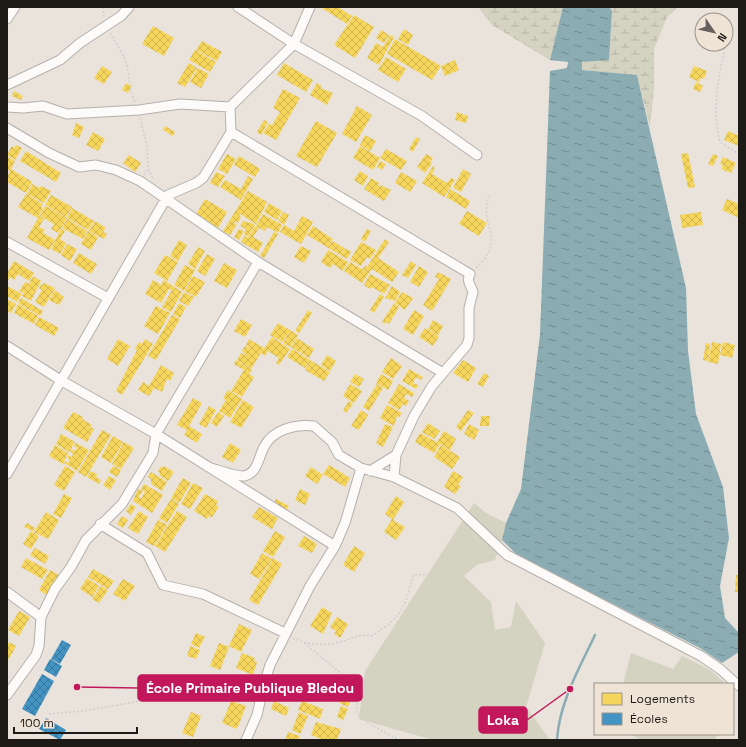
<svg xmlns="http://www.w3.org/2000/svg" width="746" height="747" font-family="'Space Grotesk',sans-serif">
<defs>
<pattern id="wetland-marsh" width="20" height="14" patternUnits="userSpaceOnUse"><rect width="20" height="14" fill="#d4d2c0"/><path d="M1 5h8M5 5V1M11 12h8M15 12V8" fill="none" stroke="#b6b4a4"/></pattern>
<pattern id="water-ripples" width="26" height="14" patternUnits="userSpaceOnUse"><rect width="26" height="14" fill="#8aacb2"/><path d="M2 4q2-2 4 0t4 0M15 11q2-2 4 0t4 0" fill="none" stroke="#708b90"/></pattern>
<pattern id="homes-cross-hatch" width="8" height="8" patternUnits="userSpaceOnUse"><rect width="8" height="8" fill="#f6d55c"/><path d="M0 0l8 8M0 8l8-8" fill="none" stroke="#d2b64f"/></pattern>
<pattern id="schools-cross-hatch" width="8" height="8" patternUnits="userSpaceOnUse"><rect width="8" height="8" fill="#4393c3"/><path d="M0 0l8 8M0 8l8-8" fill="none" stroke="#37779d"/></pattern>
</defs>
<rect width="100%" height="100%" fill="#e9e3dc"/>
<path fill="#d4d2c0" d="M474 503 486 513 506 523 502 540 495 560 477 565 464 576 491 602 495 630 511 627 516 601 545 643 526 707 550 740H433L359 719 365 671Z
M631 653 673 669 682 656 710 670 726 684H623Z
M631 734H718L715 740H640Z"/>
<path fill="url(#wetland-marsh)" d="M478 7H563L550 60 492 25Z
M609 7H678L667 17 654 49V89L650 127 637 75 582 70V62L609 59 612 11Z"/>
<path fill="url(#water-ripples)" d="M563 7H609L612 11 609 60 582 62V70L637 75 686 288 688 351 696 414 723 487 729 538 720 586 725 618 739 633V652L722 663 700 648 518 556 502 540 506 523 521 489 540 335 550 71 567 68 568 62 550 60Z"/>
<path fill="url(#homes-cross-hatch)" d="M320 7H338L352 16 347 24Z
M354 15 374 27 355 58 334 45Z
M153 26 174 38 164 56 142 44Z
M404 29 413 35 408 45 398 39Z
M381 30 389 35 384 43 376 38Z
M390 35 394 37 379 65 367 58 376 43 383 47Z
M395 39 441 66 432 80 387 54Z
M202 41 222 52 217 61 196 50Z
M195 50 216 62 210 72 189 60Z
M386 57 406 69 398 82 378 70Z
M455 60 459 70 445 76 441 66Z
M189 63 197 68 185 87 177 83Z
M284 63 313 80 306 92 277 75Z
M102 66 112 72 104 84 94 78Z
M694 66 707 71 704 79 701 78 699 82 689 77Z
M198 68 209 74 201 88 190 82Z
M696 82 703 86 700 92 693 89Z
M126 83 132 86 128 93 122 90Z
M317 83 322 86 320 88 333 93 327 105 310 95Z
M283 89 300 98 276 140 263 133 269 124 272 125 280 112 273 108Z
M14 91 23 96 21 100 12 96Z
M357 106 372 115 356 142 342 134Z
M457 112 468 116 466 123 455 120Z
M264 120 268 122 261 135 257 132Z
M316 121 337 133 317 167 296 156Z
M76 123 84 127 79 138 72 135Z
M165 126 175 132 173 136 163 130Z
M728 131 739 136V146L724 140Z
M93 132 105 139 98 151 86 145Z
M365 135 376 141 370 151 360 145Z
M416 137 420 139 413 152 409 149Z
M16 145 22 148 15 160 7 155 12 146 14 148Z
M360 146 380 158 373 170 353 158Z
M386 149 407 161 401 170 380 158Z
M26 151 61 173 56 182 20 161Z
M688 153 695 187 688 188 681 154Z
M227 154 236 159 227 174 218 169Z
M426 154 433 158 430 162 432 163 425 173 417 167Z
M713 154 718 156 713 166 708 164Z
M129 155 141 163 135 172 123 163Z
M239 156 260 169 255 177 234 165Z
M8 157 15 161 11 169 32 182 26 193 7 182V177L10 171 7 169Z
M723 157 736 163 731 173 721 169 723 165 720 164Z
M380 161 386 164 382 170 377 167Z
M433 166 435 168 432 174 447 183 451 178 455 180 444 197 422 183Z
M463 169 471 174 461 192 453 188Z
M360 171 368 176 363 186 354 180Z
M216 172 225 176 218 187 210 183Z
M401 172 417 181 410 192 395 183Z
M248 176 253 179 241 200 220 187 225 180 241 189Z
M371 178 379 183 378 186 380 187 381 185 391 190 384 201 364 189Z
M32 184 39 188 41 186 51 191 44 203 27 194Z
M450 189 470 201 466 209 446 197Z
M248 191 267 202 256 224 240 214 239 216 241 217 238 223 235 221 234 223 237 224 230 235 223 231Z
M26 194 43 204 41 207 43 208 39 216 44 219 39 227 45 230 43 233 55 240 49 250 27 238 38 218 18 207Z
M51 195 72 207 66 217 45 205Z
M205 199 227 212 218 228 195 216Z
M727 199 739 204V218L722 210Z
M269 203 282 211 277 220 264 212Z
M45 206 67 218 58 233 51 229 54 224 40 216Z
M72 208 94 221 88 230 67 218Z
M467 211 487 223 479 236 459 224Z
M283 212 289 215 284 225 278 221Z
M701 212 703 225 682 228 680 215Z
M263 214 282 225 278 233 267 227 265 231 256 226Z
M302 216 313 222 301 244 280 232 284 225 294 231Z
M67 219 87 231 83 239 62 228Z
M95 221 106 228 103 232 107 234 104 239 89 231Z
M243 221 255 224 248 237 244 234 246 229 240 226Z
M255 226 259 228 253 237 263 243 258 252 241 242 244 236 248 238Z
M313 226 333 239 329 246 333 241 344 248 340 255 307 235Z
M61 229 65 231 60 239 66 243 60 254 51 249Z
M239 229 244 231 239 240 234 237Z
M367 229 371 231 365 242 361 239Z
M88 231 98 237 91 250 81 244Z
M274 232 278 234 264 258 260 256Z
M385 239 389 242 378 258 399 272 392 282 372 269 369 273 363 269 365 265 367 267Z
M179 240 187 245 178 261 170 256Z
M361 242 376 250 370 259 367 257 361 266 350 260Z
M67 244 77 249 70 261 61 255Z
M301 246 311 251 304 263 294 257Z
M198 247 205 251 195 269 188 264Z
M345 248 351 252 347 259 340 255Z
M328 250 348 262 343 271 333 264 330 268 321 262Z
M79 253 97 264 91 274 73 263Z
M207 254 215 259 205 276 197 271Z
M165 255 178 262 167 281 154 273Z
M14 261 34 273 29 281 18 274 14 280 10 277 7 282V273Z
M411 261 416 265 408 278 402 275Z
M350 262 369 273 362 283 344 271Z
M224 263 237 270 227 288 214 281Z
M185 265 195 270 184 291 174 285Z
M419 266 428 272 419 287 410 282Z
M438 272 451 279 432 311 423 305 439 279 435 277Z
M370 274 390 285 384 294 372 287 370 289 364 285Z
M33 276 41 281 31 301 22 296 24 293 19 291 25 282 29 284Z
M193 276 205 282 196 297 185 291Z
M153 280 161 285 164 280 182 292 171 312 162 307 172 290 169 289 161 303 145 294Z
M44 283 55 288 44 307 35 302 42 290 39 288 41 284 43 285Z
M7 286 22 294 17 302 7 296Z
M392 286 400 292 395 301 385 298Z
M55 290 64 297 59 305 49 300Z
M184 292 194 297 188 306 179 301Z
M402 292 413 298 405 310 395 303Z
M380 294 384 297 374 313 370 310Z
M21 298 43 311 40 316 18 303Z
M7 299 16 304 11 313 7 311Z
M179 303 186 307 180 318 173 314Z
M394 303 399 307 389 324 386 322 385 324 382 322Z
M18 304 38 316 34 324 14 313Z
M156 306 170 313 158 334 144 326Z
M308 310 312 313 299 333 295 331Z
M414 310 424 316 413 335 403 329Z
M172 315 180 319 156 360 148 356Z
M39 317 59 328 54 336 35 325Z
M241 319 252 325 245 337 234 331Z
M433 320 443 326 438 335 428 329Z
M278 323 298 335 290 347 283 343 289 332 282 342 270 335Z
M425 328 439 336 433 346 419 337Z
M272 337 290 349 279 365 276 363 279 358 268 351 265 356 261 353Z
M297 338 306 344 300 353 291 347Z
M118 339 130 346 118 366 107 359Z
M145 339 153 344 122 395 116 391 137 350 135 349 139 342 142 344Z
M249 339 264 348 251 369 237 360 241 353 247 356 242 351 245 346 252 348 246 345Z
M712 342 721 344 718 364 708 362Z
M723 342 735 345 732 358 720 355Z
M706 343 710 344 708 361 703 360Z
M306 344 314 349 309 358 301 353Z
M292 349 310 360 305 368 287 357Z
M327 355 336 361 330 371 321 365Z
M391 358 402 366 393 379 382 372Z
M236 360 252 370 249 374 254 377 242 397 231 391 244 370 234 364Z
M310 360 330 372 324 381 305 370Z
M463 360 476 368 468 382 453 373Z
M161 365 174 373 170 381 167 379 162 392 154 388 149 396 138 390 143 382 149 386Z
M409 369 423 377 421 380 416 377 413 383 418 385 416 389 402 381Z
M484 373 489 376 483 387 477 384Z
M355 374 364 379 359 387 350 382Z
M381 374 393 381 388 390 376 383Z
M350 384 362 391 354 403 343 396Z
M377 384 383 388 369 411 363 407Z
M399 384 414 393 412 397 406 394 404 398 409 401 406 406 403 404 399 410 388 403Z
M228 390 242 399 230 418 219 411 226 400 223 398Z
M193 398 202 403 189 426 202 434 197 443 184 435 187 430 177 425Z
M243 400 254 407 241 428 230 422Z
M349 401 353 404 346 413 343 410Z
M387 405 402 413 399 417 397 416 394 426 380 418Z
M209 406 216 410 206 428 199 424Z
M361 410 368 415 359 430 351 426Z
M468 410 474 413 461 431 456 427Z
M73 412 83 417 82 419 92 425 90 427 94 429 87 442 63 428Z
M218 412 224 416 217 427 211 423Z
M481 416H490L489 426H480Z
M428 423 440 431 434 439 422 432Z
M385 424 393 427 383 447 376 443Z
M469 424 479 430 474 440 464 434Z
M102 430 111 435 86 477 78 472Z
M444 431 456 439 450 450 437 442Z
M420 433 440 444 434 453 415 442Z
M61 434 75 442 69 452 56 444Z
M113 436 123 442 111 463 101 457Z
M124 442 134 448 121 469 112 464Z
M76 443 89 450 77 471 64 463 65 461 68 463 70 460 67 458 68 455 72 457 73 454 70 452 71 449 75 451 77 448 74 446Z
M230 443 241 450 233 463 222 457Z
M55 445 68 453 63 464 49 456Z
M441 445 460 457 452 469 434 457Z
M329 465 350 478 345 487 323 474Z
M65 466 75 472 64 491 54 485Z
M113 466 121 470 117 477 109 472Z
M161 466 163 468 164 466 174 472 168 481 159 475 160 473 158 471Z
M311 467 323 475 317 484 305 476Z
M91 471 97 474 96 477 101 480 99 484 87 477Z
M453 471 463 477 458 485 461 486 455 494 444 487Z
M151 472 167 482 162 491 151 484V479L148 477Z
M109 476 116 480 110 490 103 485Z
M183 478 191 483 179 503 171 498Z
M193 483 203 488 190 509 181 504Z
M144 484 163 495 152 513 133 501 138 489 143 491 139 497 141 499 145 492 141 489Z
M300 489 310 494 305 505 295 500Z
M64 494 72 498 61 518 53 514Z
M205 494 218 501 216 505 219 507 212 517 209 516 207 519 194 511Z
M396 496 404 502 393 520 405 527 396 540 384 532 392 519 385 514Z
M171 499 179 504 167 523 159 518Z
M276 499 289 506 286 511 274 503Z
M131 504 136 507 131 515 126 511Z
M259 507 278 518 272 529 252 517Z
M139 511 148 517 138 534 128 528Z
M177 511 187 517 165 552 155 546Z
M46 512 59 520 48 539 34 532Z
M122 516 128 520 123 528 117 524Z
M158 520 167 525 154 546 146 542Z
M27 523 35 528 33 531 24 527Z
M31 531 39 536 31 549 23 544Z
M275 531 285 537 273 557 263 551Z
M304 536 317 544 312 553 298 546Z
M354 546 365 553 354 572 343 565Z
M35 548 49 556 45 564 30 555Z
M262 553 272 559 259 579 250 574Z
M26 558 48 570 42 579 21 567Z
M273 558 282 564 258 605 249 600Z
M93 569 114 581 108 589 88 577Z
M50 570 59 575 47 595 39 590Z
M736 575H739V592H735Z
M87 578 99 586 92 597 80 589Z
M123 579 135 586 125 601 113 594Z
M101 586 108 590 99 603 92 599Z
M322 607 332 613 323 634 310 626Z
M19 611 30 617 19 636 8 630Z
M337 617 348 624 340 638 334 634 336 631 330 627Z
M239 624 252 630 241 652 229 646Z
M196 633 205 637 199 648 191 644Z
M9 642 16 646 9 659 7 658V645Z
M219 643 229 647 220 670 210 666Z
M190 646 200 650 196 659 187 656Z
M242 653 255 658 254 661 257 662 253 675 236 668Z
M344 692 353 696 348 707 339 703Z
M231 701 246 706 237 729 222 723Z
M274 701 289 708 286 716 271 709Z
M302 701 323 709 320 719 298 710Z
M341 706 348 709 343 720 337 717Z
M191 712 201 716 193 737 182 733Z
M299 712 308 716 300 734 292 730Z
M316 722 341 729 337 740H323L311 735Z
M288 732 300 736 298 740H285Z"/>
<path fill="url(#schools-cross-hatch)" d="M62 640 71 645 60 664 51 659Z
M50 659 62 666 56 677 44 670Z
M42 674 54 681 35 716 22 709Z
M46 718 66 730 60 740 39 729Z"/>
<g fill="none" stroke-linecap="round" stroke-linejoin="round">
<path stroke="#8aacb2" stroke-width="2.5" d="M557 740C559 703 580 667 595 635"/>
<defs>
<path id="minor" d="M238 7 294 44 422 116 477 155
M7 19 15 7
M7 85 60 60 80 43 121 16 129 7
M7 107 23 108 43 106 67 114 139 110 180 104 230 107
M7 128 49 153 79 167 96 165 116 170 140 181 258 262 443 373
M231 132 470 274C466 282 471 285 473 292L469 308V338L467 345 432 386 414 416 396 455 394 477
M7 242 108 298
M7 346 62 381 156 434 335 546
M208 467C216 469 236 477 244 476 258 473 258 458 264 447 273 429 296 424 314 426L332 442 339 455 361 468 394 477 457 508 507 555 701 656 720 669 739 686
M370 471 396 455
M7 474 168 195 196 183 203 178 231 132 230 107 294 44 310 7
M100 524 147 553 163 585 203 594 285 633
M7 592 41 617
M7 695 36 655 39 646 41 617 55 589 71 567 86 540 122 504 153 453 156 434 258 262
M246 740 257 715 264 684 270 665 310 586 335 546 345 523 361 468"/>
</defs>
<use href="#minor" stroke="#b5b0aa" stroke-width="11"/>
<path stroke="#d0cecc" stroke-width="1.5" stroke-dasharray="2 2" stroke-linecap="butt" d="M103 7 104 17
M110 33C117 45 126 57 128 71 130 84 129 89 135 102
M725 48C718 79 712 111 720 142L739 154
M140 118 147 146 148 168 153 179
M144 175 148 168
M476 268C508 238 478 226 489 196
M293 638C305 644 323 646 336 643 352 640 355 633 372 636 402 617 405 608 413 575L439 574 474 558 495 556
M304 643 342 674 358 691 357 713 368 723 399 740
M49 714 83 711 164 697 183 700 197 699 206 689 217 686 230 690H246L254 687"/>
<use href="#minor" stroke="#fcfbfa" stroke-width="9"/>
</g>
<path fill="none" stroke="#c2185b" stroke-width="1.5" d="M77 687L138 688M570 689L527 720"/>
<g fill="#c2185b" stroke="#efe3d6" stroke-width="1.5">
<circle cx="77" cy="687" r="4"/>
<circle cx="570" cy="689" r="4"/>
</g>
<g fill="#c2185b" stroke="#c2185b" stroke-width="1.5">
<rect x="138" y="675" width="224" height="26" rx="4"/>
<rect x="479" y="707" width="48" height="26" rx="4"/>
</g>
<g font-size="14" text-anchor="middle" font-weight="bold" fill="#fff">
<text x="250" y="693">École Primaire Publique Bledou</text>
<text x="503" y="725">Loka</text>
</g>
<rect width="746" height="747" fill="none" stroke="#1e1a16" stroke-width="16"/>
<rect x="594" y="683" width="140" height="52" fill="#efe3d6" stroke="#9b9389"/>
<rect x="602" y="693" width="20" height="12" fill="#f6d55c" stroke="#9b9389"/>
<text x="630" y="703" font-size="12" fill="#1e1a16">Logements</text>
<rect x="602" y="713" width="20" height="12" fill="#4393c3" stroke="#9b9389"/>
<text x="630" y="723" font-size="12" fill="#1e1a16">Écoles</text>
<g transform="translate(714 32) rotate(124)"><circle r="19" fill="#efe3d6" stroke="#9b9389"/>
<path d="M0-3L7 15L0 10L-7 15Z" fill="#65605b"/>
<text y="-6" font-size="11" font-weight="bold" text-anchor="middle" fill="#1e1a16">N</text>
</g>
<path d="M14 727v6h123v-6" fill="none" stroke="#1e1a16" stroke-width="2"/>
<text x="20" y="727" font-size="12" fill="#1e1a16" stroke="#efe3d6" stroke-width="3" paint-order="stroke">100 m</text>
</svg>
